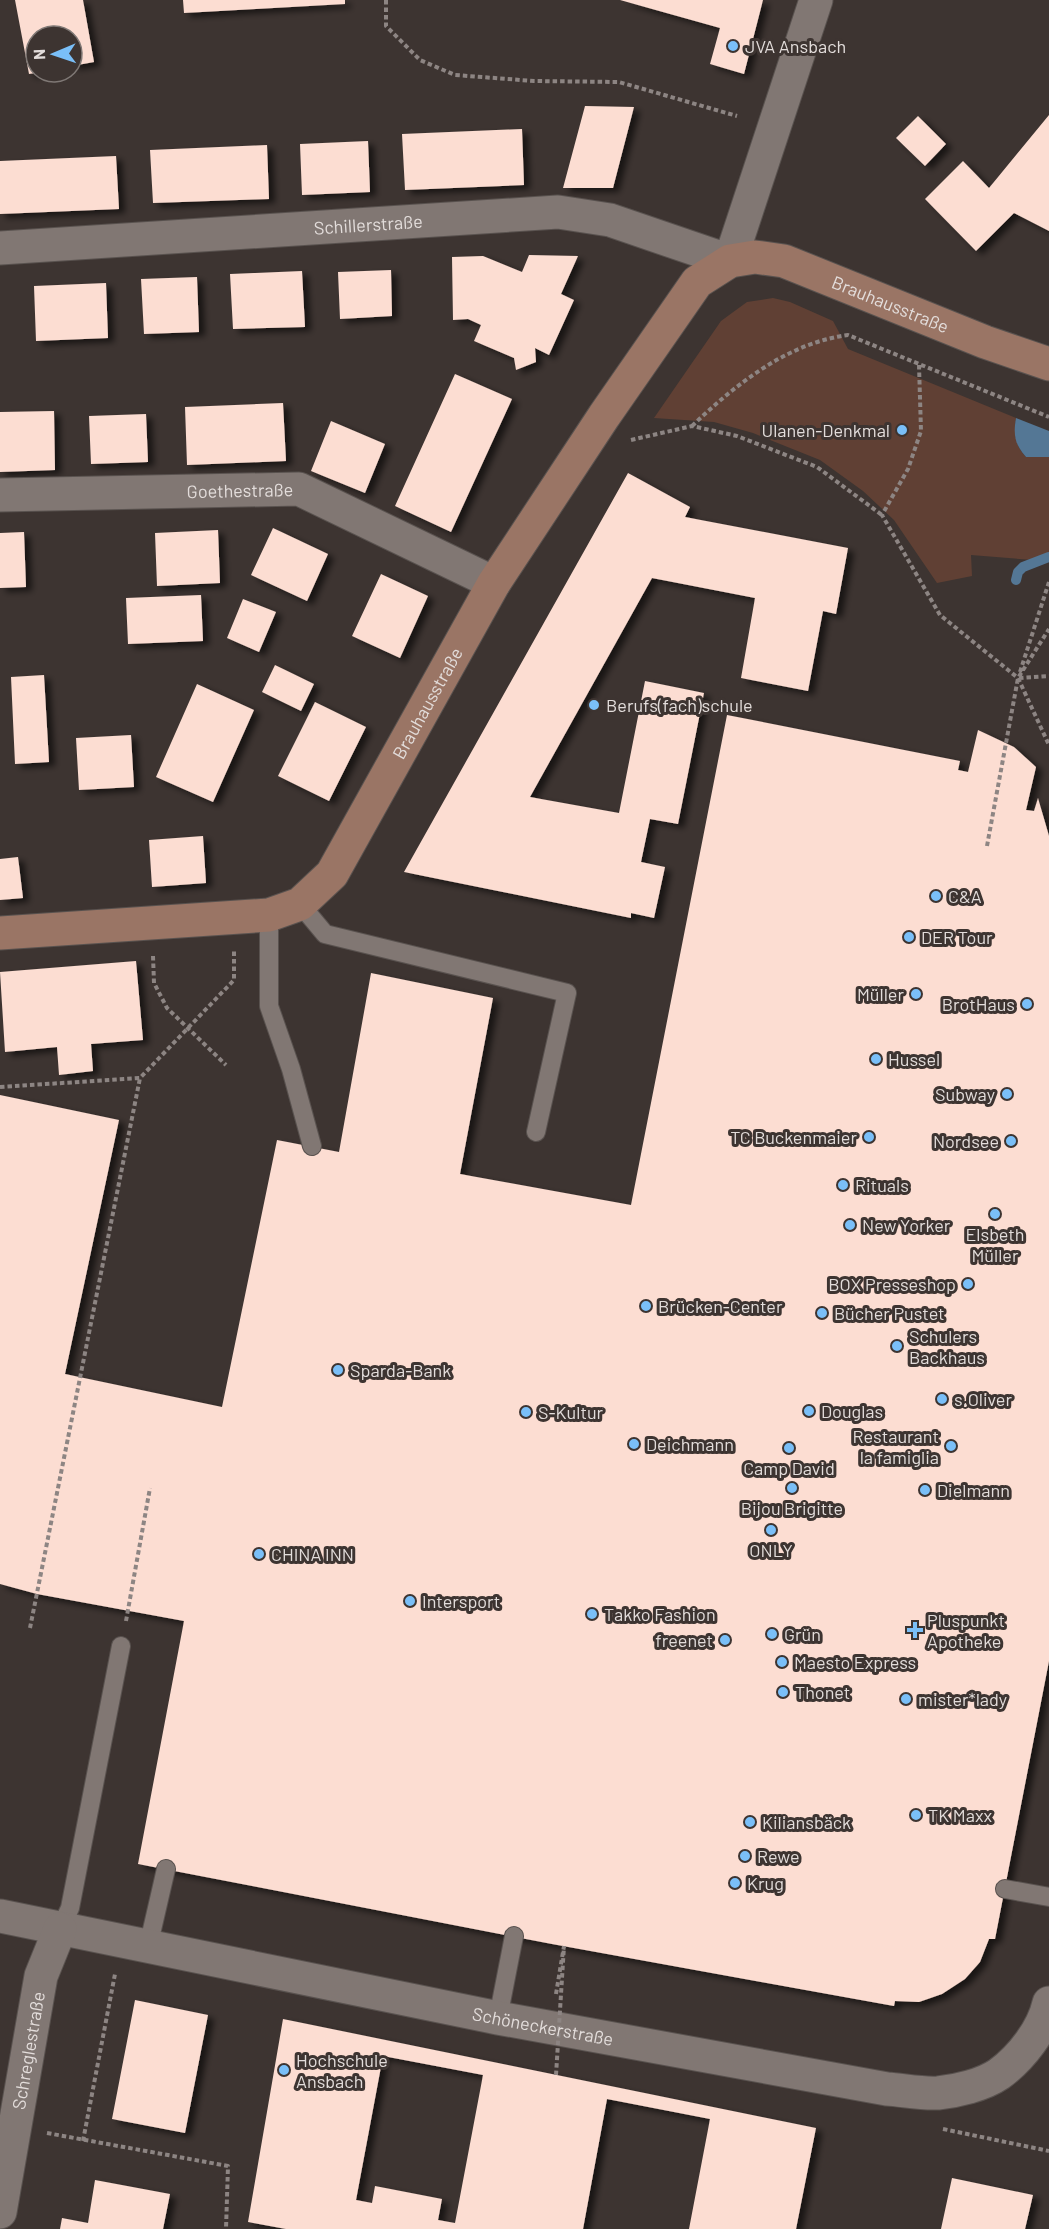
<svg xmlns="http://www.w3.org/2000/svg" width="1049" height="2229" font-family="Barlow,sans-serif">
<defs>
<filter id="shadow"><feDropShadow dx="6" dy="4" stdDeviation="3" flood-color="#0009"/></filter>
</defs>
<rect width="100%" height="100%" fill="#3d3431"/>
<path fill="#604034" d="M773 298 790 302 833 321 848 349 1016 418C1014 435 1015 445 1026 457H1049V553L1033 560 971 555 972 576 937 583 894 520 863 491 820 460 753 433 714 422 654 418 721 321 747 302Z"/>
<path fill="#547795" d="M1016 418 1049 431V457H1026C1015 445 1013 435 1016 418Z"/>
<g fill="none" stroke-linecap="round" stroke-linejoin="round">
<path stroke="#547795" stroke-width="10" d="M1016 580 1018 572 1023 567 1049 557"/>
</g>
<path fill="#fcddd2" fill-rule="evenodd" filter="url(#shadow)" d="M15 0H83L94 62 72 66V36H36V73L29 74Z
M183 0H345V4L184 13Z
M620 0H763L744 74 710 64 720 28Z
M585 106 634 107 613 188H563Z
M1049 115V231L1014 213 976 251 925 199 963 161 989 188Z
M918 116 946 144 925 166 896 138Z
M522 129 524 185 405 190 402 134Z
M368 141 370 192 302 195 300 144Z
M267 145 269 199 153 203 150 150Z
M116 156 119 209 0 214V161Z
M529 255 578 256 561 294 574 300 549 355 535 348 536 362 516 370 514 358 474 341 481 325 468 319 453 320 452 257 483 256 522 272Z
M391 270 392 316 340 319 338 272Z
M302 271 305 327 233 329 230 274Z
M197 277 199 332 144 334 141 279Z
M106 283 108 338 36 341 34 286Z
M455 374 512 399 451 532 395 506Z
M283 403 286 461 187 465 185 407Z
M54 411 55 470 0 472V412Z
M146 414 148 462 91 464 89 416Z
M331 421 385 444 365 493 311 471Z
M628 473 690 507 685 517 848 548 836 614 823 611 808 691 741 678 755 598 652 578 530 797 619 813 645 681 704 693 678 824 650 819 641 862 665 867 654 918 631 913V918L404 872Z
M273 528 328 554 307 601 251 575Z
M218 530 220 583 157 586 155 533Z
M24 532 26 587 0 588V533Z
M381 574 428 596 400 658 352 636Z
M201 595 203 641 128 644 126 598Z
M243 599 276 612 259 652 227 638Z
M275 665 314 684 301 711 262 692Z
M44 675 49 762 15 764 11 677Z
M197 684 254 710 213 802 156 777Z
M315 702 366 727 329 801 278 776Z
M727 715 960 761 958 770 968 772 978 730 1014 747 1036 767 1026 810 1034 811 1038 798 1049 836V1661L995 1939H989L980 1962 965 1979 942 1994 919 2002 895 2001 894 2006 552 1944 138 1864 184 1621 37 1594 0 1584V1095L119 1120 65 1374 222 1407 277 1140 339 1152 371 973 493 998 460 1174 631 1205Z
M131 735 134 787 79 790 76 738Z
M203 836 206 883 152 887 149 840Z
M18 857 23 898 0 900V859Z
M136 961 143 1040 91 1044 93 1071 59 1075 57 1047 5 1052 0 972Z
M135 2000 208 2015 185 2133 112 2119Z
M283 2019 816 2128 796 2229H689L710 2119 607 2099 583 2229H286L248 2222ZM383 2056 483 2075 455 2223 438 2220 442 2199 375 2186 372 2203 356 2200Z
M952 2178 1033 2195 1025 2229H941Z
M95 2180 170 2194 163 2229H60L62 2218 88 2223Z"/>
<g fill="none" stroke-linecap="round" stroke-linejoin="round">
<defs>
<path id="service" d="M300 904 325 934 567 993 536 1132
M269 915V1006L291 1069 312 1146
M1005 1889 1049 1897
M60 1929 70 1908 121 1646
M148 1947 166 1869
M498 2018 514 1936"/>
<g id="minor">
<path id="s1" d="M0 248 558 212 610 220 730 261 816 0"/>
<path id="s2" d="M0 495 299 489 494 583"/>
<path id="s3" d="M0 1916 498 2018 887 2089C903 2090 921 2094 938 2093 957 2091 983 2085 999 2074 1021 2058 1043 2030 1049 2003"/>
<path id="s4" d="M0 2212 41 1976 60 1929"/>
</g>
<g id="secondary">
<path id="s5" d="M0 933 269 915 300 904 332 874 494 583 604 416 697 282 730 261 755 257 784 261 985 342 1049 364"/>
</g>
</defs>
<use href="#service" stroke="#59524f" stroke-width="20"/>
<use href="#minor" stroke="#59524f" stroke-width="35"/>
<use href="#secondary" stroke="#59524f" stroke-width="35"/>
<path stroke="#8d8583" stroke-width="4" stroke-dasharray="4.5 3" stroke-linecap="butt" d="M386 0V26L420 60 455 75 534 81 619 82 737 116
M919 365 921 431 908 469 882 515 940 615 1018 678 1049 745
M692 426C735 385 787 343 848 335L1049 417
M631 440 692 426 737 436 817 467 882 515
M1020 672 1049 582
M1019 678 1049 676
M987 846 1018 678 1049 629
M153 956 154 983 167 1008 226 1065
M0 1087 140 1078 234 980V950
M126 1621 150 1488
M30 1628 140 1078
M556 1994 564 1946
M943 2129 1049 2151
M47 2133 228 2166 226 2229
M83 2141 115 1974"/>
<use href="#service" stroke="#817773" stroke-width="18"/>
<use href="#minor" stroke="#817773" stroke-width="33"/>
<use href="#secondary" stroke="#9a7565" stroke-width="33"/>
<path stroke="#8d8583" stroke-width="4" stroke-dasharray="4.5 3" stroke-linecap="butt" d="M556 2075 564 1946"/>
</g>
<g fill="#7abff8" stroke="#3d3431" stroke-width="2">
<circle cx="733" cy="46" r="6"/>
<circle cx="902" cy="430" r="6"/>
<circle cx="594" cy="705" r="6"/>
<circle cx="936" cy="896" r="6"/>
<circle cx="909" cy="937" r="6"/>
<circle cx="916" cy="994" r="6"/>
<circle cx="1027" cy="1004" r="6"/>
<circle cx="876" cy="1059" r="6"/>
<circle cx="1007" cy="1094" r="6"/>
<circle cx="869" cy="1137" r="6"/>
<circle cx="1011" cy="1141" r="6"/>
<circle cx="843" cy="1185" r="6"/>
<circle cx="995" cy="1214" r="6"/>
<circle cx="850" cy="1225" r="6"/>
<circle cx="968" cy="1284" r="6"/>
<circle cx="646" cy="1306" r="6"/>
<circle cx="822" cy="1313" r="6"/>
<circle cx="897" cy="1346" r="6"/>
<circle cx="338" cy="1370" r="6"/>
<circle cx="942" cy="1399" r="6"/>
<circle cx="809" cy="1411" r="6"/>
<circle cx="526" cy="1412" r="6"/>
<circle cx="634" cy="1444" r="6"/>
<circle cx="951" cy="1446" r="6"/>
<circle cx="789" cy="1448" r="6"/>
<circle cx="792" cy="1488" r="6"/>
<circle cx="925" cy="1490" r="6"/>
<circle cx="771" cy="1530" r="6"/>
<circle cx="259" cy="1554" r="6"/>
<circle cx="410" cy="1601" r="6"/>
<circle cx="592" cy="1614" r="6"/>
<path d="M912 1621h6v6h6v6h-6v6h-6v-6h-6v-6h6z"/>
<circle cx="772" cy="1634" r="6"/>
<circle cx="725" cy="1640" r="6"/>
<circle cx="782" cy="1662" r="6"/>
<circle cx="783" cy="1692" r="6"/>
<circle cx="906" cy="1699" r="6"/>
<circle cx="916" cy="1815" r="6"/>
<circle cx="750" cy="1822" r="6"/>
<circle cx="745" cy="1856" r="6"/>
<circle cx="735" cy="1883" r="6"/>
<circle cx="284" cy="2070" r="6"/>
</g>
<g text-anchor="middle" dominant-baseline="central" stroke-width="6" stroke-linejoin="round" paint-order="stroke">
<g font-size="18" fill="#e3dddb" stroke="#3d3431" text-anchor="start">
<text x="745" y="46">JVA Ansbach</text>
<text x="890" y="430" text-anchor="end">Ulanen-Denkmal</text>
<text x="606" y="705">Berufs(fach)schule</text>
<text x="948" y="896">C&amp;A</text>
<text x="921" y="937">DER Tour</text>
<text x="904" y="994" text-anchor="end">Müller</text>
<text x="1015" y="1004" text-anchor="end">BrotHaus</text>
<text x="888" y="1059">Hussel</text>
<text x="995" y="1094" text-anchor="end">Subway</text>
<text x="857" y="1137" text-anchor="end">TC Buckenmaier</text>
<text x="999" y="1141" text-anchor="end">Nordsee</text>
<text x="855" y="1185">Rituals</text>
<text x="862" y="1225">New Yorker</text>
<text x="995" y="1234" text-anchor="middle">Elsbeth<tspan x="995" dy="21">Müller</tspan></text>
<text x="956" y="1284" text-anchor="end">BOX Presseshop</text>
<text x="658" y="1306">Brücken-Center</text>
<text x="834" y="1313">Bücher Pustet</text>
<text x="909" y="1336">Schulers<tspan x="909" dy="21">Backhaus</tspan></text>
<text x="350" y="1370">Sparda-Bank</text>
<text x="954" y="1399">s.Oliver</text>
<text x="821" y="1411">Douglas</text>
<text x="538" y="1412">S-Kultur</text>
<text x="939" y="1436" text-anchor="end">Restaurant<tspan x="939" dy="21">la famiglia</tspan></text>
<text x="646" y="1444">Deichmann</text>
<text x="789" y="1468" text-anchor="middle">Camp David</text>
<text x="937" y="1490">Dielmann</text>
<text x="792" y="1508" text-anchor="middle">Bijou Brigitte</text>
<text x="771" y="1550" text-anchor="middle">ONLY</text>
<text x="271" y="1554">CHINA INN</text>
<text x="422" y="1601">Intersport</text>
<text x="604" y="1614">Takko Fashion</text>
<text x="927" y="1620">Pluspunkt<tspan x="927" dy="21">Apotheke</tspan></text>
<text x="784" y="1634">Grün</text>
<text x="713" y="1640" text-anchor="end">freenet</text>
<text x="794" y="1662">Maesto Express</text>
<text x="795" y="1692">Thonet</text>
<text x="918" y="1699">mister*lady</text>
<text x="928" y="1815">TK Maxx</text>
<text x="762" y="1822">Kiliansbäck</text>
<text x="757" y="1856">Rewe</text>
<text x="747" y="1883">Krug</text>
<text x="296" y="2060">Hochschule<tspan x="296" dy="21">Ansbach</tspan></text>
</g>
<g font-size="18" fill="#e3dddb" stroke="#3d3431">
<text stroke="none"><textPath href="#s1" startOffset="369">Schillerstraße</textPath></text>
<text stroke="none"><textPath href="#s5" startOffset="1251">Brauhausstraße</textPath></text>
<text stroke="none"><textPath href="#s2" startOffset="240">Goethestraße</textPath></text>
<text stroke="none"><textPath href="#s5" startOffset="542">Brauhausstraße</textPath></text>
<text stroke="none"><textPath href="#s3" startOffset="554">Schöneckerstraße</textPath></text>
<text stroke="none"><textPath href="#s4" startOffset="164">Schreglestraße</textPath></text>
</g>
</g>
<g transform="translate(54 54) rotate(268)"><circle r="28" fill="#3d3431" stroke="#7f7875" stroke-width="1.5"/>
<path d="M0-4.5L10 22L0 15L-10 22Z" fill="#7abff8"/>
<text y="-9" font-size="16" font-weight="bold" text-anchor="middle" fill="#e3dddb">N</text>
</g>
</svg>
